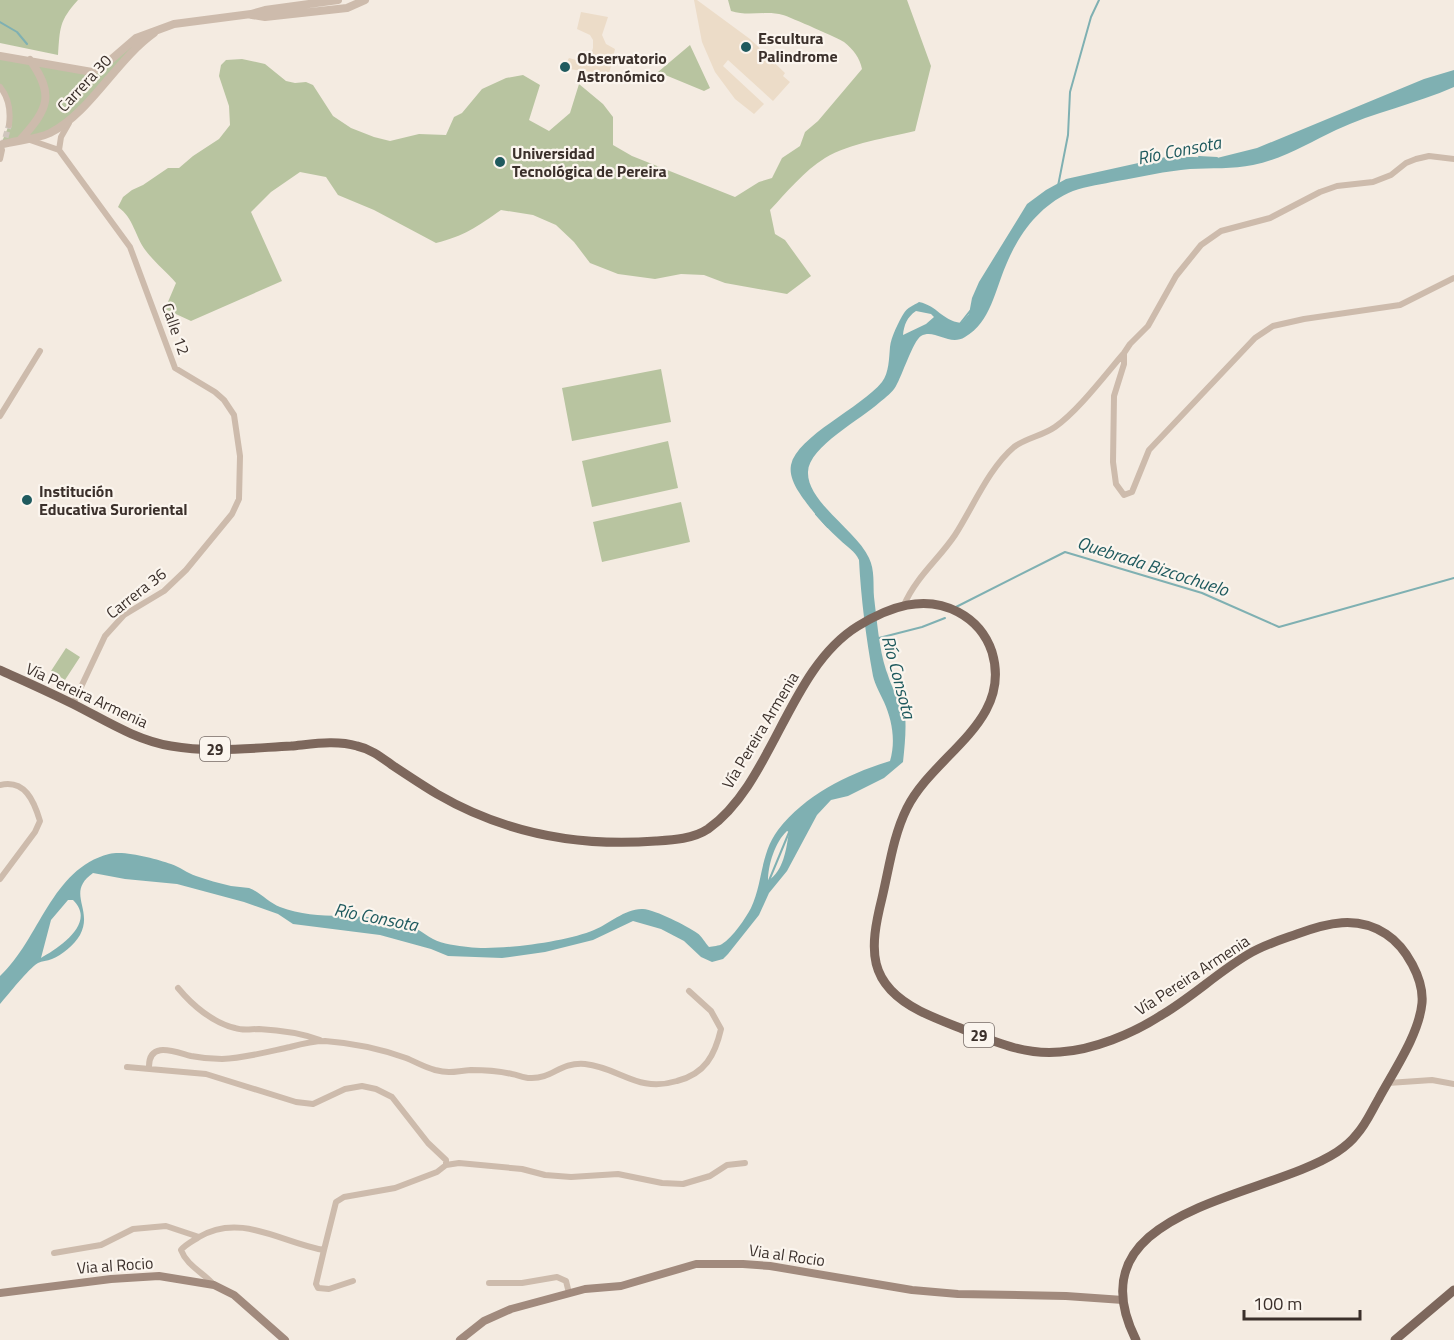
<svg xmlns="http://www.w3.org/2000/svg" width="1454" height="1340" font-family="'Titillium Web',sans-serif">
<rect width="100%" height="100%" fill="#f4ebe1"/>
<path fill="#b8c4a0" d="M0 0H78C59 21 60 28 58 55L0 43Z
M728 0H907L931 66 915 131C887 138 850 143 825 158 804 171 787 192 770 210L775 234 785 240 811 276 787 294 725 283 704 275 681 274 655 279 618 274 590 263 574 242 556 225 533 215 501 210C477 227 464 236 436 243L374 210 338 195 326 177 300 172 271 192 251 212 282 281 191 321 165 309 176 283C167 272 155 263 146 251 135 237 134 218 118 207L123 197 132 190 143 185 168 168H179L193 156 219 139 230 125 229 106 219 76 221 65 226 60 242 59 265 64 286 81 295 83 306 82 313 85 333 116 351 128 374 137 390 141 419 134 446 135 454 117 462 113 482 89 506 78 523 75 540 85 529 120 549 131 570 113 579 84 603 104 613 117V145L632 156 735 197 759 182 772 178 782 158 800 146 805 132 818 121 862 69C860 58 853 49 844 42 840 39 790 17 783 15 766 10 749 17 731 11Z
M158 30 56 129 1 144 9 125 10 114 0 87V56L86 72 119 50Z
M690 45 710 88 704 91 658 72Z
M661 369 671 422 572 441 562 388Z
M668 441 678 488 592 507 582 461Z
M681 502 690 542 602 562 593 522Z
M66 648 80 657 65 680 51 671Z"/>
<path fill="#ecdcc8" d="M694 0H697L750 39 785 73 783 76 790 82 773 101 728 60 723 66 764 104 754 114 735 99 715 72 702 42Z
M581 12 608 17 602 35 606 44 615 49 609 74 568 69 569 65 566 63 569 58 576 60 584 59 591 54 593 48V40L590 35 577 29Z"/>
<path fill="#7fb0b2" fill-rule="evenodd" d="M1454 70V87C1416 104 1374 112 1336 130 1309 143 1283 159 1253 165 1233 169 1211 168 1190 169 1166 171 1141 177 1117 181 1103 184 1087 186 1073 191 1041 204 1019 233 1006 265 995 290 991 322 965 337 949 347 935 328 921 336 913 341 902 376 896 386 892 393 886 397 880 402 862 419 809 446 808 472 807 502 857 531 869 558 875 570 873 585 874 597 877 621 879 648 886 670 888 675 890 682 892 686 896 694 902 697 904 705 907 724 905 743 903 762L884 778 848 796 831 800 817 815 787 871 769 893 759 915 728 954 723 959 712 962 701 957 684 941 661 929 633 921 593 940 545 952 502 958 448 956 431 949 380 935 293 924 278 914 244 902 177 884 125 879 93 873C65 893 94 909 80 935 74 945 62 955 52 959 47 961 42 961 38 963 28 969 9 994 0 1004V976C40 939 51 869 109 854 125 850 156 859 171 864 180 867 187 873 196 876 207 880 219 883 231 886 237 887 243 887 249 888 260 892 269 903 280 907 319 922 362 911 401 922 414 925 422 933 433 939 442 944 458 946 468 947 498 951 566 942 594 930 609 924 626 908 643 909 656 910 687 926 697 933 702 936 705 943 709 947 713 946 719 946 722 944 733 937 745 919 751 908 763 883 760 854 778 830 806 794 848 774 890 761 896 741 892 720 884 702 880 693 875 685 873 676 866 637 861 599 859 560 855 551 847 547 840 540 830 531 820 521 812 510 803 498 788 481 791 465 797 436 861 408 882 382 889 373 889 358 890 347 891 337 899 321 904 313 907 308 914 305 919 302 938 306 941 320 961 323L969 314 972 298 979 282 1027 204 1046 190 1066 179 1170 156 1217 158 1257 148 1424 79ZM916 311 931 314 934 317 926 324 903 335C904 325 907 317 916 311ZM787 831 789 832C786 850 784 870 768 881 768 865 775 842 787 831ZM68 900H73C97 923 59 948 41 958L51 920Z"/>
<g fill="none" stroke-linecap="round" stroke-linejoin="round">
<path stroke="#7fb0b2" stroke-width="2" d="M0 22 17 32 27 44
M1199 157 1217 158
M1058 186 1068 135 1070 92 1091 17 1099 0
M959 325 970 311
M816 514 828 527
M956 607 1065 552 1202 593 1279 627 1454 578
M879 638 922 627 945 618
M768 883 790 830"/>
<path stroke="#cfc6bd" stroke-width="6" stroke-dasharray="6 3" stroke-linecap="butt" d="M3 146 9 125"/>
<path stroke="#cdbbac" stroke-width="6" d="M0 87C9 98 11 110 9 125
M30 140 59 150 130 247 175 368 215 392 224 400 234 415 240 456 239 499 232 514 186 570 164 591 124 615 105 636 73 704
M59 150 61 137 69 123
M0 159 2 150
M1124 354V364L1114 396 1113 462 1116 484 1124 495 1132 492 1149 450 1255 338 1273 326 1304 319 1400 305 1454 278
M0 416 40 351
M904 605C916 577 939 559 955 535 973 507 989 468 1014 447 1026 438 1042 436 1055 427 1078 411 1105 375 1124 353L1130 344 1148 326 1176 276 1201 245 1221 231 1270 218 1320 192 1337 186 1373 182 1391 175 1406 163 1416 159 1429 156 1454 159
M0 785C25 779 34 801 40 821L35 832 0 879
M178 988C192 1005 213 1023 235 1028 243 1031 251 1029 259 1029 278 1030 301 1033 320 1040
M127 1067 206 1074 296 1102 313 1104 345 1089 362 1086 376 1089 392 1097 428 1143 446 1160V1165L437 1172 395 1188 344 1197 336 1202 324 1250C282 1243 241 1212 199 1237 193 1241 186 1244 181 1250 187 1266 203 1272 214 1285
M149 1068C148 1040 175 1052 191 1056 201 1058 212 1059 222 1059 245 1058 267 1052 290 1047 301 1044 313 1041 325 1041 352 1043 381 1049 406 1058 416 1062 424 1067 435 1070 452 1074 455 1071 471 1070 484 1070 499 1071 512 1074 518 1075 524 1078 530 1078 553 1079 559 1062 585 1064 621 1068 637 1093 677 1081 705 1074 715 1055 721 1029L711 1011 689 991
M1388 1083 1432 1080 1454 1084
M446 1165 459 1163 522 1169 545 1175 571 1177 618 1174 662 1183 683 1184 710 1176 727 1165 745 1163
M324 1250 316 1284 318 1288 329 1289 353 1281
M54 1253 101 1245 133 1229 166 1226 199 1237
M489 1283H522L557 1277 566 1281 569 1293"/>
<path stroke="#cdbbac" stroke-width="8" d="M252 15 265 17 347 8 365 0
M0 56 92 72 107 63 136 38 174 24 251 14 265 10 338 0
M21 139C48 109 55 95 30 60
M0 145C16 140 35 140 50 133 90 113 116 60 154 33"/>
<path stroke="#a18a7d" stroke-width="8" d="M0 1293 111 1279 159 1276 214 1285 234 1295 285 1340
M460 1340 484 1321 511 1309 585 1289 621 1286 696 1264H743L770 1266 912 1290 958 1294 1066 1296 1123 1300"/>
<path stroke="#7d675c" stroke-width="9" d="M0 670C24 681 49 692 73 704 105 720 135 740 171 746 210 753 252 748 291 746 313 744 336 740 357 746 371 749 381 757 392 765 407 775 422 785 437 794 504 833 579 847 656 841 673 840 693 839 708 829 773 783 788 669 858 626 889 607 924 594 958 612 975 621 986 634 992 652 1013 722 934 754 907 808 893 836 889 869 882 898 869 950 867 984 920 1011 936 1019 953 1025 970 1032 1000 1044 1027 1055 1060 1052 1093 1050 1132 1034 1160 1016 1191 998 1217 973 1247 955 1263 945 1280 940 1297 934 1327 923 1357 915 1386 934 1406 947 1424 979 1422 1003 1419 1035 1393 1072 1378 1100 1371 1112 1366 1124 1357 1134 1351 1142 1346 1146 1337 1152 1265 1199 1070 1208 1136 1340
M1395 1340 1454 1290"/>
</g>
<g fill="#1f5a5e" stroke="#fbf5ee" stroke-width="2">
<circle cx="746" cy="47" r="6"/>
<circle cx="565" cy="67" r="6"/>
<circle cx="500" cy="162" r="6"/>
<circle cx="27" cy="500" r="6"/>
</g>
<g text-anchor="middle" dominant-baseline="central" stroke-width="4.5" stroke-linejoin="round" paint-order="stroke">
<g fill="#fbf5ee" stroke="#756b66" stroke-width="1.5">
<rect x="200" y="737" width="30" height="24" rx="4.5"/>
<rect x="964" y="1023" width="30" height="24" rx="4.5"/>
</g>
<g font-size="15" font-weight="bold" fill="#3b302b">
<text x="215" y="749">29</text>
<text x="979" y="1035">29</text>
</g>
<g font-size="16" font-weight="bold" fill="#3b302b" stroke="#fbf5ee" text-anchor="start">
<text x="758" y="38">Escultura<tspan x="758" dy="18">Palindrome</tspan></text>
<text x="577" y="58">Observatorio<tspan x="577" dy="18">Astronómico</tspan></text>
<text x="512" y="153">Universidad<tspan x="512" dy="18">Tecnológica de Pereira</tspan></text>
<text x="39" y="491">Institución<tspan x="39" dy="18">Educativa Suroriental</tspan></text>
</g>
<g font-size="16" fill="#3b302b" stroke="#fbf5ee">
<text transform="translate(84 83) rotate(-47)">Carrera 30</text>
<text transform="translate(176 329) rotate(71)">Calle 12</text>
<text transform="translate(136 593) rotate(-38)">Carrera 36</text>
<text transform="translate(87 695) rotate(25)">Vía Pereira Armenia</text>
<text transform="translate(760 730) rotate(-59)">Vía Pereira Armenia</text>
<text transform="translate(1192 975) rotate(-33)">Vía Pereira Armenia</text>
<text transform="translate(787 1255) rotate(8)">Via al Rocio</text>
<text transform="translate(115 1265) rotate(-4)">Via al Rocio</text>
</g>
<g font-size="18" font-style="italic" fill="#1f5a5e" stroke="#fbf5ee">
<text transform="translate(1179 150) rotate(-11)">Río Consota</text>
<text transform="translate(1153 566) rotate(18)">Quebrada Bizcochuelo</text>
<text transform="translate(899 677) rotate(75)">Río Consota</text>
<text transform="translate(376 917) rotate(11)">Río Consota</text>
</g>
</g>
<path d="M1244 1310v9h116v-9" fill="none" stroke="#3b302b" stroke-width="3"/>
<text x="1253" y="1310" font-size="18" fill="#3b302b" stroke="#fbf5ee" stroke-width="4.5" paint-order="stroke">100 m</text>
</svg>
